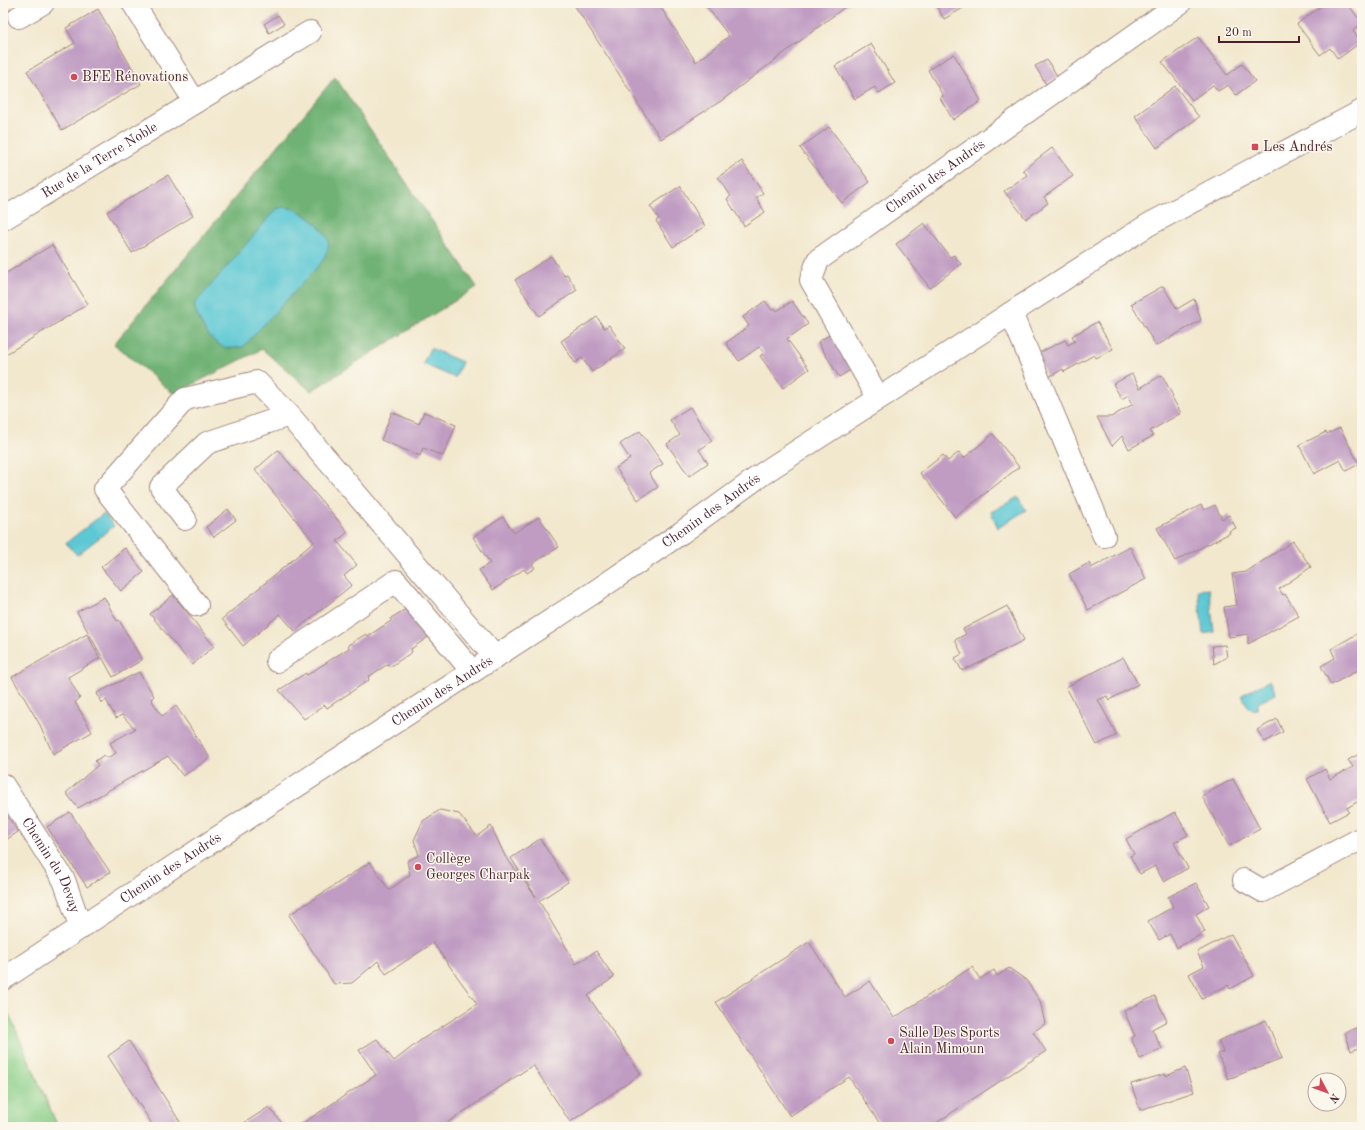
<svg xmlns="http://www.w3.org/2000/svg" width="1365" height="1130" font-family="'Old Standard TT',serif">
<rect width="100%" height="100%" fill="#fbf7ec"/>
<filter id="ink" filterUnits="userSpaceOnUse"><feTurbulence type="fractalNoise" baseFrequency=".025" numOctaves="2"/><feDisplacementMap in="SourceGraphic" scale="8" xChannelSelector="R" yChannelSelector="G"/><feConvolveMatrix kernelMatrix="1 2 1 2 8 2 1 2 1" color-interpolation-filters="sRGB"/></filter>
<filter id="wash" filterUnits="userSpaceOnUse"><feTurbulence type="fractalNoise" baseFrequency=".012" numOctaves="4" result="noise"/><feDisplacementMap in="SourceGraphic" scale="16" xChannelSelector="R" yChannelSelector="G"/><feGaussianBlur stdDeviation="0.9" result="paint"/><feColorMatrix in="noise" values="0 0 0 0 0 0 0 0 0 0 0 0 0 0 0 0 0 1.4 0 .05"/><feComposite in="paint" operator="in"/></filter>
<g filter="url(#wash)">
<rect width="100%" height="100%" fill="#f2e8ce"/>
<path fill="#8bcf88" stroke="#6a775a" d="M8 1012 58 1127H3V1015Z"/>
<path fill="#70b274" stroke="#5d6850" d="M335 77 477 287 311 391 262 349 174 394 114 344Z"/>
<path fill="#5cc8d4" stroke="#537480" d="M284 207C288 208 293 208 296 210 306 214 325 229 328 240 330 247 325 257 321 263L243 347C239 347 232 349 227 348 209 343 199 322 194 305L276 209Z
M430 348 462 362 455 378 423 364Z
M1018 497 1026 510 998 528 991 512Z
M104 513 114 526 77 555 66 543Z
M1209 589 1214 632 1203 634 1198 590Z
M1270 680 1276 694 1258 703 1257 709 1253 710C1247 707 1245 701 1242 695Z"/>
<g id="blocks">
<path fill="#c09cc3" d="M573 3H658L696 62 729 36 704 3H850L721 101 661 139Z
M935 3H972L944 19Z
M1325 3H1347L1362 23 1353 31 1361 42 1338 59 1330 48 1320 55 1297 24Z
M98 9 141 84 62 130 27 71 75 43 66 28Z
M278 15 284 24 269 33 264 24Z
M1198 37 1227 75 1242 64 1255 81 1236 95 1228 85 1218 91 1213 85 1192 100 1162 62Z
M871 44 895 83 879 93 875 87 855 99 835 66Z
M954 54 981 101 953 120 940 98 943 96 928 70Z
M1047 60 1058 77 1046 84 1035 66Z
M1175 86 1199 117 1157 148 1135 116Z
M829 127 870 182 842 203 800 148Z
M1052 148 1073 176 1044 197 1048 203 1026 219 1004 191 1027 175 1023 170Z
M742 161 763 193 756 198 765 212 744 226 727 199 731 196 718 177Z
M168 175 193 216 132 253 107 212Z
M680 186 705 226 673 247 656 221 659 219 650 206Z
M924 223 950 257 954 255 961 264 930 288 896 244Z
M52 245 88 304 3 356V275Z
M551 256 564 276 567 274 577 290 539 316 515 280Z
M1163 286 1177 309 1194 299 1201 320 1156 346 1131 304Z
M765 301 772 310 775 308 777 311 792 301 808 324 787 339 809 369 783 388 760 356 764 353 759 347 739 361 726 343 749 326 743 317Z
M597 317 604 328 609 325 625 349 592 372 582 358 575 363 561 341Z
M1097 322 1113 349 1096 358 1094 355 1064 372 1063 369 1047 378 1037 354 1065 340 1068 345 1075 341 1072 336Z
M831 334 852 369 839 377 818 342Z
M1132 374 1140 388 1162 375 1173 396 1172 397 1181 413 1150 431 1153 436 1129 449 1122 436 1112 446 1097 417H1111L1133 404 1128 395 1122 399 1113 384Z
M690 407 712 441 699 450 708 463 689 476 667 444 680 435 670 420Z
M392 412 419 424 424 412 456 425 443 456 423 448 420 456 381 440Z
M1340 428 1359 464 1346 471 1340 460 1314 474 1299 445 1326 432 1327 434Z
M640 431 663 464 649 473 658 487 638 500 616 468 630 459 620 444Z
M993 434 1019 467 955 517 920 473 943 455 948 461 959 452 964 458Z
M278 450 348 532 337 541 357 565 344 576 352 585 295 631 280 614 243 646 222 619 314 542 255 470Z
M1201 505 1204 510 1215 505 1222 519 1229 515 1236 528 1229 531 1230 533 1175 561 1157 528Z
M228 509 236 520 214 537 206 527Z
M503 517 514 533 539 517 559 547 532 564 535 568 527 573 524 569 493 590 479 570 490 563 473 537Z
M1293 541 1311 567 1279 589 1283 595 1285 594 1299 616 1248 644V634L1229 637 1224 607 1237 605 1232 574 1246 572Z
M1130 547 1146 579 1088 610 1069 574 1089 563 1091 568Z
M125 548 144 572 121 591 101 567Z
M173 595 214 646 192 665 150 614Z
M104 597 117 621 119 620 142 660 113 677 77 612Z
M411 606 434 633 411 649 412 652 390 667 388 664 368 677 369 680 327 708 325 705 304 719 279 690 306 673 307 675 349 648 348 645 366 634 368 636 391 621V618Z
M1007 606 1024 640 969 668V667L962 671 955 658 962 654 955 640 966 634 963 629Z
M1362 631V668L1331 685 1321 666 1335 658 1331 649Z
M87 634 100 658 68 677 80 698 75 702 92 732 53 754 40 725 12 677Z
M1225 645 1227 657 1214 664 1212 646Z
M1123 657 1138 684 1109 700 1107 696 1098 700 1117 735 1097 745 1066 687Z
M139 672 154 696 151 699 162 716 176 706 196 736 210 758 183 776 168 756 78 808 66 793 98 765 95 761 104 755 107 758 116 753 110 743 135 729 122 715 116 718 106 700 101 703 97 693Z
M1277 719 1283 732 1265 742 1257 730Z
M1361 753 1362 755V799L1347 808 1349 812 1330 822 1307 779 1325 769 1330 779 1353 767 1348 760Z
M1233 779 1260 829 1229 846 1202 796Z
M3 810 18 832 3 842Z
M440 810 459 814 477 836 491 826 505 856 536 897 511 858 540 839 568 882 539 901 576 964 596 951 614 977 588 996 641 1074 570 1122 533 1065 447 1123 449 1127H297L376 1075 359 1050 377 1039 394 1061 421 1040 477 1004 433 943 386 974 378 961 352 983 334 984 289 915 370 862 389 890 410 875 407 861 419 855 414 840 423 821Z
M70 812 110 872 87 887 47 827Z
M1175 812 1188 835 1174 843 1188 868 1164 882 1155 866 1140 874 1130 856 1134 854 1126 839Z
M1196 883 1209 906 1196 914 1205 932 1177 948 1170 934 1159 940 1148 921 1173 907 1168 897Z
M1231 934 1254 976 1230 989 1228 985 1202 999 1189 974 1204 966 1197 952Z
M809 942 845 997 870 981 894 1018 972 967 980 979 994 970 997 976 1009 968 1026 980 1040 1001 1045 1024 1033 1032 1046 1051 930 1127H882L849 1077 790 1116 716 1002Z
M1155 996 1167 1021 1152 1029 1162 1049 1140 1059 1131 1038 1135 1036 1124 1011Z
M1266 1020 1282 1058 1228 1079 1218 1054 1223 1052 1218 1041Z
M1362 1026V1047L1351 1051 1345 1032Z
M129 1041 182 1125 179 1127H154L108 1056Z
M1185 1068 1194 1092 1140 1110 1131 1084 1165 1074 1166 1076Z
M269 1107 285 1127H246L244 1123Z"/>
</g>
</g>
<g filter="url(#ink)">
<use href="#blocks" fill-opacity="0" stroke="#9e847c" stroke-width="1"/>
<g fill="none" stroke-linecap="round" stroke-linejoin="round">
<defs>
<g id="minor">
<path d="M133 3 195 102"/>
<path d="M19 17 43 3"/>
<path id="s1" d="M3 219 310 32"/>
<path d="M1011 313 1104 536"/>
<path id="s2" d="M878 397 811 280 818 260 1180 3"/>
<path d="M185 519 161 487 207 443 289 415"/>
<path d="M197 605 105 489 185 399 257 382 289 415 495 657"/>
<path d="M277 661 396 581 472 671"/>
<path id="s3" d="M3 785 64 880 81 928"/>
<path d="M1244 880 1263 891 1362 838"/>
<path id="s4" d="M3 979 145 885 593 593 681 533 768 470 1011 313 1148 225 1362 111"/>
</g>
</defs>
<use href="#minor" stroke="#9e847c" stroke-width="24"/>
<use href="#minor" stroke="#fff" stroke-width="22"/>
</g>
</g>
<g fill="#d1495b" stroke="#fbf7ec" stroke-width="1.5">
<circle cx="74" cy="77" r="4"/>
<rect x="1251" y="143" width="8" height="8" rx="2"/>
<circle cx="418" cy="867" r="4"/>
<circle cx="891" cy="1041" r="4"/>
</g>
<g text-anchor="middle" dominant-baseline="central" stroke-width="3" stroke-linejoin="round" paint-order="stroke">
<g font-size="14" fill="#4a1f2b" stroke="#fbf7ec" text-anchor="start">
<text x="82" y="77">BFE Rénovations</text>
<text x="1263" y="147">Les Andrés</text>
<text x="426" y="859">Collège<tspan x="426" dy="16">Georges Charpak</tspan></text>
<text x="899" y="1033">Salle Des Sports<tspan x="899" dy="16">Alain Mimoun</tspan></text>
</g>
<g font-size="14" fill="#4a1f2b" stroke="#fbf7ec">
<text stroke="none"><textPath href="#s1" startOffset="113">Rue de la Terre Noble</textPath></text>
<text stroke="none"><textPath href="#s2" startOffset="300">Chemin des Andrés</textPath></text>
<text stroke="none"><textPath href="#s4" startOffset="849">Chemin des Andrés</textPath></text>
<text stroke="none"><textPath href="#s4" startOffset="525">Chemin des Andrés</textPath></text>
<text stroke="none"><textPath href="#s3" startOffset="94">Chemin du Devay</textPath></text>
<text stroke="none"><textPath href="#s4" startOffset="201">Chemin des Andrés</textPath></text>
</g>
</g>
<rect width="1365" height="1130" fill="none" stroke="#fbf7ec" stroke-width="16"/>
<g transform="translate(1327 1092) rotate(131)"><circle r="19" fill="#fbf7ec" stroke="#b4a19f"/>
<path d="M0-3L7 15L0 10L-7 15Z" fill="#d1495b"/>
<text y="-6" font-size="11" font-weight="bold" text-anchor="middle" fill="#4a1f2b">N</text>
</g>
<path d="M1219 36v6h80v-6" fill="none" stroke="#4a1f2b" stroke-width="2"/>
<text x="1225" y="36" font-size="12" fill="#4a1f2b" stroke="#fbf7ec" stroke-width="3" paint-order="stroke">20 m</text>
</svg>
